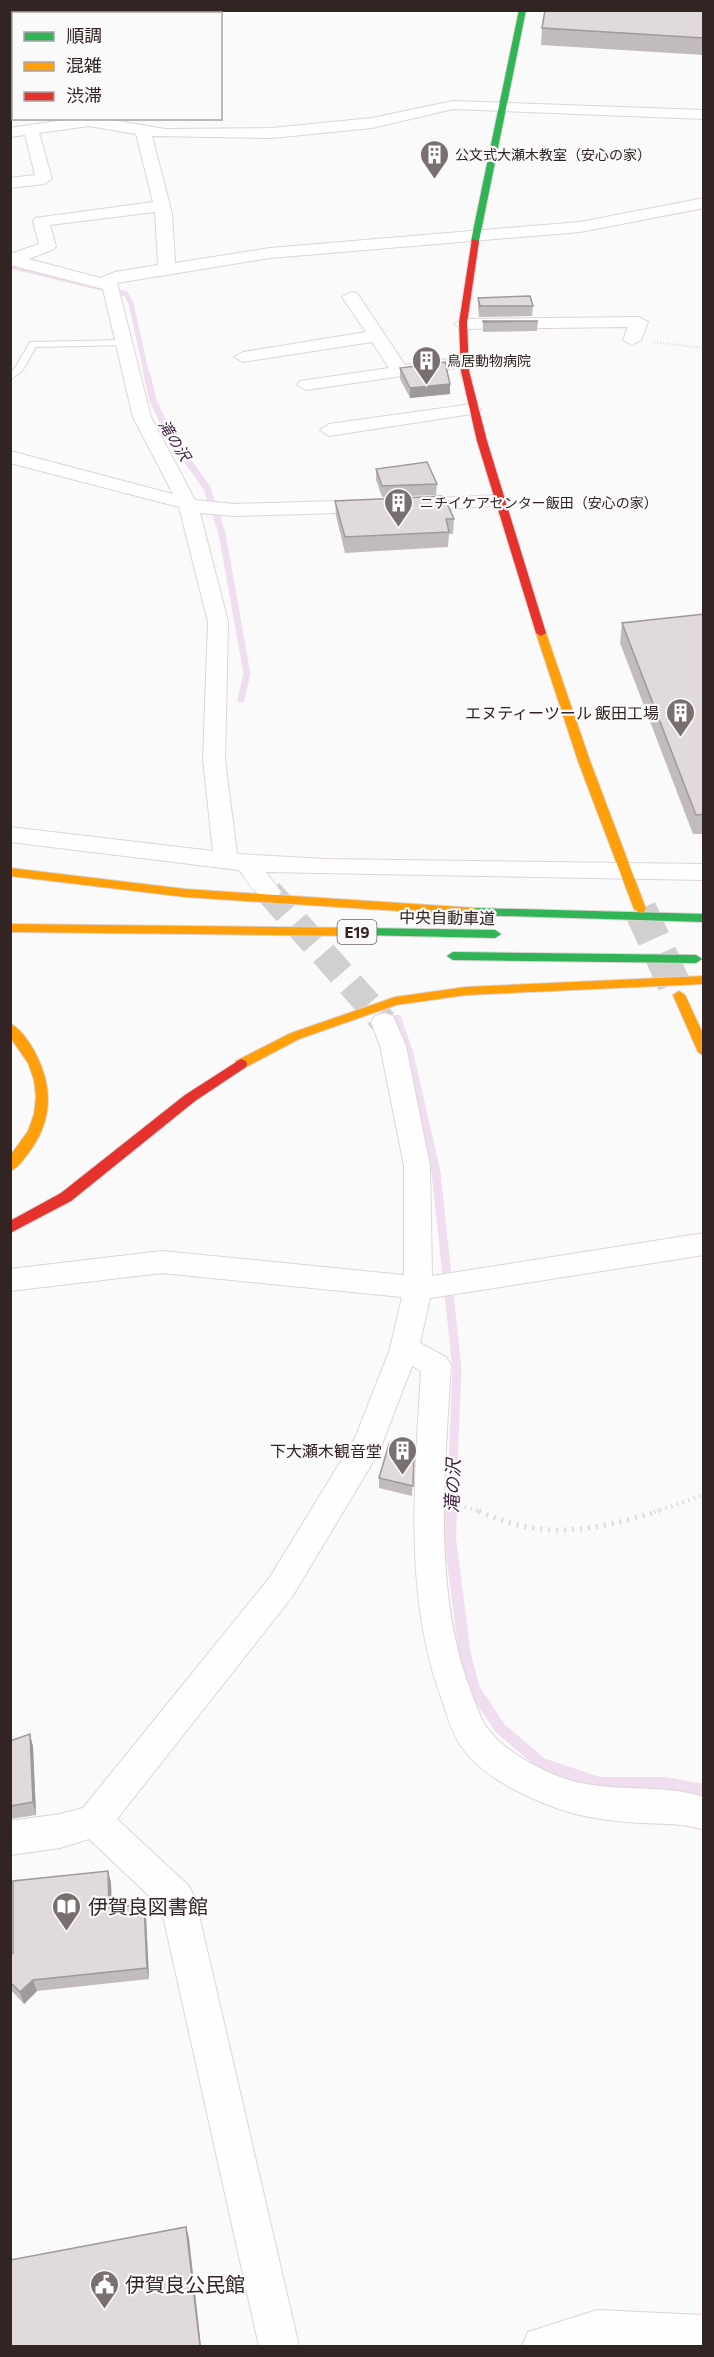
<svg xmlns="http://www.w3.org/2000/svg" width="714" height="2357" font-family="Commissioner,'Noto Sans JP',sans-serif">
<rect width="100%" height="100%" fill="#fafafa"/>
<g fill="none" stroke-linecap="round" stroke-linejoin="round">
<path stroke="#f0def0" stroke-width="5" d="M10 266 126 294 131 303 147 376"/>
<path stroke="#f0def0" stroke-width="7" d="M147 374 153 401 170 436 207 488 222 533 247 674 241 699"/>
<path stroke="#f0def0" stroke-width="9" d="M397 1019 409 1054 436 1172 457 1369 451 1512"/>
<path stroke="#f0def0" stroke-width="12" d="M451 1511 450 1538 465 1655 474 1689 500 1728 542 1764 599 1783H664L704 1790"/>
<path stroke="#d2cfcf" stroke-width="27" stroke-dasharray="27 14" stroke-linecap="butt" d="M269 892 384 1022"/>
<path stroke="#d2cfcf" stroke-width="33" stroke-dasharray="33 16" stroke-linecap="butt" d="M640 909 679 995"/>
<defs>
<path id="lane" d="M124 340 128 343 127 345 36 347 22 371 10 380V372L15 368 30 342Z"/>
<path id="street" d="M10 10H22L24 13 14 14V17H10Z
M161 10H175L173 14H159Z
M14 58V66L10 67V59Z
M453 101 704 110V119L453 109 372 128 272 138 152 136 172 214 175 263 270 248 580 222 704 198V208L580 232 270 258 117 283 151 417 195 500 234 504 371 500 381 506 371 512 234 516 200 513 228 622 225 760 237 854 326 859 704 864V880L266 872 281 892 277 898C258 903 250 884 239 870L10 842V827L213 851 203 760 208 622 179 507 10 463V451L173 494 133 417 103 289 10 265V254L39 244 33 221 35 218 153 202 136 134 89 126 39 133 52 179 44 184 10 188V178L35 175 25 135 10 137V128L76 118H101L165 129 272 128 372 118ZM155 212 158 265 115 272 100 278 29 259 54 249 56 246 50 225Z
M351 292 357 293 405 365 464 357 473 362 464 367 306 390 297 385 300 381 389 368 372 342 243 362 234 357 243 352 366 332 342 297Z
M639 317 648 322 641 340 632 345 623 340 628 327 463 329 454 324 463 319Z
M472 404 481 409 478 413 329 436 320 430 329 424Z
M501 495 511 501 508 505 412 511 402 505 412 499Z
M384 1013 393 1016 406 1046 430 1166 432 1276 704 1233V1255L430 1298 420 1343 446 1357 451 1365C445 1471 432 1587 470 1689 474 1700 478 1712 484 1723 498 1747 534 1767 560 1777 607 1795 659 1782 704 1797V1830C683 1823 662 1824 641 1823 612 1821 583 1818 556 1808 522 1795 482 1777 461 1746 452 1733 447 1715 442 1700 403 1595 415 1481 421 1371L412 1366 379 1452 292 1597 117 1819 189 1886 195 1898 299 2346H259L161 1907 89 1839 60 1848 10 1855V1821L60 1814 83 1808 270 1577 355 1438 390 1349 402 1297 162 1273 10 1291V1269L162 1251 404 1275V1166L380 1046 371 1022 375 1016Z
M597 2310 704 2315V2346H522L528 2332Z"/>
<path id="fast" d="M519 10H526L479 241 475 243 471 241Z
M475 908 704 914V922L471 915 469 912Z
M364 928 495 930 501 934 495 938 360 935 358 932Z
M453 952 696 955 702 959 696 963 453 960 447 956Z"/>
<path id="slow" d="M541 630 546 633 590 761 646 909 644 912 640 913 634 909 578 761 536 633Z
M10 868 185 889 475 908 481 912 475 916 185 897 10 876Z
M10 924 364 928 370 932 364 936 10 932Z
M704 976V984L466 995 396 1005 299 1039 246 1067H236L235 1064 236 1061 291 1033 395 997 466 987Z
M679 991 685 995 704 1036V1056L698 1052 673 995Z
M10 1024C19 1027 27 1039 32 1047 54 1085 54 1120 27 1155 22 1161 18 1168 10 1171V1156L28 1131 34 1114 36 1097 34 1080 28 1063 10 1037Z"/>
<path id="jam" d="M472 239 479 241 467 323 469 371 487 441 546 633 541 636 536 633 477 441 461 371 459 323Z
M241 1059 246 1061 247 1064 246 1067 195 1101 71 1201 10 1233V1221L61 1193 185 1095Z"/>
</defs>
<use href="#lane" stroke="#ddd5d4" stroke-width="2"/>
<use href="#street" stroke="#ddd5d4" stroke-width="2"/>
<use href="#fast" stroke="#ddd5d4" stroke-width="2"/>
<use href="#slow" stroke="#ddd5d4" stroke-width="2"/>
<use href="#jam" stroke="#ddd5d4" stroke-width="2"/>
<path stroke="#dbdada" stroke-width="2" stroke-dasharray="1 2" stroke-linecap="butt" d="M654 342 704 348"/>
<path stroke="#dbdada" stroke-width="4" stroke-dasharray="1.5 4.5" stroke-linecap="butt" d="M459 1505 482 1512
M654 1512 704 1495"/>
<path stroke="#dbdada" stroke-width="5" stroke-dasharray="2 6" stroke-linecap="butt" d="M479 1511C542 1541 594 1531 659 1511"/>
<use href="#lane" fill="#fefefe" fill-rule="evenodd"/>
<use href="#street" fill="#fefefe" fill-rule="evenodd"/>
<use href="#fast" fill="#30b455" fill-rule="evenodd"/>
<use href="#slow" fill="#ff9f0a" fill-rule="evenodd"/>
<use href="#jam" fill="#e5322d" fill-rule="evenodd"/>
</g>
<path fill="#c2bbbd" d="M704 10V55L541 45 542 28Z
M478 298 533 306 532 316 479 317 478 308Z
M483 321H538L537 331 483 332Z
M400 368 450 394 410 398 400 379Z
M376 469 437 484 436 495 382 497 376 480Z
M335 501 454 519 453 534H449L448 547 345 553 336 516Z
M704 614V834H693L620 643 622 623Z
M414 1451 412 1496 379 1488V1478Z
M30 1734 33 1747 36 1815 10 1819V1741Z
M108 1871 111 1883 112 1908 144 1904 146 1916 149 1979 37 1991 24 2004 10 1989V1955Z"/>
<path fill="#9e999a" d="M450 384V394L410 398V388Z
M30 1734 33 1747 36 1815 33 1802Z
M108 1871 111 1883 112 1920 109 1908Z
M144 1904 146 1916 149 1979 147 1968Z
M33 1980 37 1991 24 2004 20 1992Z
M186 2227 189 2238 201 2346H200Z"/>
<path fill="#e1dadc" stroke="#9e999a" stroke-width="1.5" d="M545 10H704V38L542 28Z
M530 296 533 306H480L478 298Z
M483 321H538L483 322Z
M445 362 450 384 410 388 400 368Z
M427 462 437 484 382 486 376 469Z
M444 496 454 519H446L449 532 345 537 335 501Z
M704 614V814L696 815 622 623Z
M389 1444 414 1451 413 1486 379 1478Z
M30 1734 33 1802 10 1806V1741Z
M108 1871 109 1908 144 1904 147 1968 33 1980 20 1992 10 1982V1955L13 1953V1881Z
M186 2227 200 2346H10V2260Z"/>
<defs>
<symbol id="building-pin" viewBox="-11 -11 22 30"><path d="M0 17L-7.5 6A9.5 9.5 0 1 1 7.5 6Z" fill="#786f6e" stroke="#fafafa"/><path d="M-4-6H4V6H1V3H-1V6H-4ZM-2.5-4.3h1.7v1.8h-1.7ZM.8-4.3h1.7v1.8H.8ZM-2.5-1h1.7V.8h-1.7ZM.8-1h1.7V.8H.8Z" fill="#fff"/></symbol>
<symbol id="library-pin" viewBox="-11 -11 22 30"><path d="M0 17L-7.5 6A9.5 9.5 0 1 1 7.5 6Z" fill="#786f6e" stroke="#fafafa"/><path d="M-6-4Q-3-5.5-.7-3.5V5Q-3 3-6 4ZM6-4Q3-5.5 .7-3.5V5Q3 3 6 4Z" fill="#fff"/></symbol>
<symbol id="civic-pin" viewBox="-11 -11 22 30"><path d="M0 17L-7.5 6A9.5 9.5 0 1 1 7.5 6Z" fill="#786f6e" stroke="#fafafa"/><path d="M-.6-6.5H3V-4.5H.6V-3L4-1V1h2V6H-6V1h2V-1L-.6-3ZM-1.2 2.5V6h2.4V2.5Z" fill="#fff"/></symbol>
</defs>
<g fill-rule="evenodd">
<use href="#building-pin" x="418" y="138" width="33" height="45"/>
<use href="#building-pin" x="410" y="344" width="33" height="45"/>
<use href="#building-pin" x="382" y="486" width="33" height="45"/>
<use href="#building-pin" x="664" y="696" width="33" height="45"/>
<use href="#building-pin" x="386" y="1434" width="33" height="45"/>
<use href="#library-pin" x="50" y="1890" width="33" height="45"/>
<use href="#civic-pin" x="88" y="2268" width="33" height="45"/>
</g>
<g text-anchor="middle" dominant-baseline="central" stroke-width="4.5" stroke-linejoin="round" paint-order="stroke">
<g font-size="14" fill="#322422" stroke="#fafafa" text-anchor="start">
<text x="455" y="154">公文式大瀬木教室（安心の家）</text>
<text x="447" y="360">鳥居動物病院</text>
<text x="420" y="502">ニチイケアセンター飯田（安心の家）</text>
</g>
<g font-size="15" font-style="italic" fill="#3e1d3e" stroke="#fafafa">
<text transform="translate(175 440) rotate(58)">滝の沢</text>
</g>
<rect fill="#fafafa" stroke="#6e6463" stroke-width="1.5" x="337.5" y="920" width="39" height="24" rx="4.5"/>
<g font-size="15" font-weight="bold" fill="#322422">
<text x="357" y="932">E19</text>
</g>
<g font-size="16" fill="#322422" stroke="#fafafa" text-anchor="end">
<text x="659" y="712">エヌティーツール 飯田工場</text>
<text x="382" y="1450">下大瀬木観音堂</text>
</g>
<g font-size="16" fill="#322422" stroke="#fafafa">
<text transform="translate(447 917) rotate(1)">中央自動車道</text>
</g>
<g font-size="18" font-style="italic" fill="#3e1d3e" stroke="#fafafa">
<text transform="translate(452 1486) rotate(-88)">滝の沢</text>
</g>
<g font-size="20" fill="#322422" stroke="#fafafa" text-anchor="start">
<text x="88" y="1906">伊賀良図書館</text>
<text x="125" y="2284">伊賀良公民館</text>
</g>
</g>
<rect width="714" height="2357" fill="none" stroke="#322422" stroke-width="24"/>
<rect x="12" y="12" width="210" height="108" fill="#fafafa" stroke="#aaa4a4" stroke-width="1.5"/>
<rect x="24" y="32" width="30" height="9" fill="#30b455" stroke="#aaa4a4" stroke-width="1.5"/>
<text x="66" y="42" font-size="18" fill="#322422">順調</text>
<rect x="24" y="62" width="30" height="9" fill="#ff9f0a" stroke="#aaa4a4" stroke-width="1.5"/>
<text x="66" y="72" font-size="18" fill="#322422">混雑</text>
<rect x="24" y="92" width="30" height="9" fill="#e5322d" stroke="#aaa4a4" stroke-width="1.5"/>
<text x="66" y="102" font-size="18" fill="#322422">渋滞</text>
</svg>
